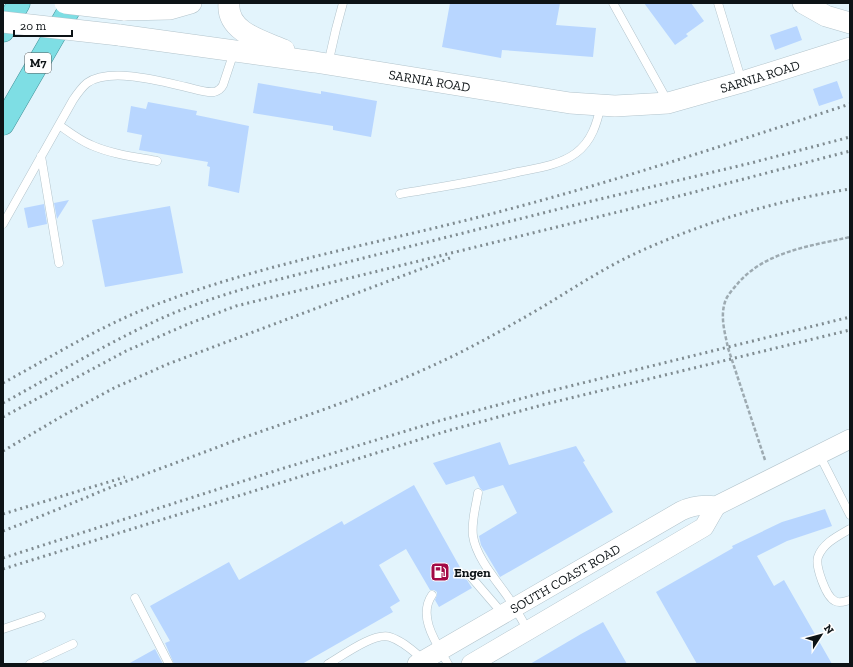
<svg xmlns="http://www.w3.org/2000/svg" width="853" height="667" font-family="'Zilla Slab',serif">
<rect width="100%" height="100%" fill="#e3f4fc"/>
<path fill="#b8d6ff" d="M450 3H560L556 25 596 28 593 57 502 50 501 58 442 47Z
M644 3H691L704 21 686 34 688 36 675 45Z
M797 26 802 40 775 50 770 35Z
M837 81 843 98 819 106 813 89Z
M258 83 321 94V91L377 101 371 137 333 130V126L253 113Z
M148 102 197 111 196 115 249 126 239 193 208 186 210 167 207 166 208 162 139 150 142 135 127 132 131 106 146 109Z
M69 200 57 219 54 203Z
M44 204 47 224 28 228 24 208Z
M170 206 183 273 105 287 92 220Z
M500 442 509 465 576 446 585 461 583 462 613 512 500 577 481 545 479 536 517 513 503 485 483 491 480 488 474 476 446 485 433 463Z
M414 485 461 569 459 573V576L461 578 467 580 472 588 439 607 435 600 437 595V592L434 590H430L406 549 379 565 400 601 390 607 393 612 302 664H174L165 643 170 641 150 606 229 562 239 580 342 521 344 525Z
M825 509 832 526 787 541 757 556 774 586 784 580 832 664H697L656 592 733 548 732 546 782 522Z
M603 622 627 664H530L581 634Z
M155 649 163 664H128Z"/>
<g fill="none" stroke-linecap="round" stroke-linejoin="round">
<defs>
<path id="service" d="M613 3 668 102
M718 3 742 82
M328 64 336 29 343 3
M59 125C69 132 79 140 91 145 111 154 135 157 157 161
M41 156 59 263
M400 194C440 187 479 181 518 172 538 168 560 165 576 153 592 141 597 123 601 105
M3 224 73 100C77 94 81 88 87 83 110 67 160 81 186 87 195 89 205 93 214 92 218 91 221 89 223 85L234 52
M819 454 850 515
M478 493C476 506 471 522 473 536 476 557 496 580 508 597 515 608 522 619 528 631
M850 529C838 536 823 543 818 557 815 566 826 597 835 601 840 604 845 601 850 600
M464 574 470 575 472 578 503 614
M432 595C417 617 437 644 448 664
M135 598 169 664
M3 629 41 616
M30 664 73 644
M328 664C342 656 374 632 390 637 403 641 414 652 424 660"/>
<g id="tertiary">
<path id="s1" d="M417 664 681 511C693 505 703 504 716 506L850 439"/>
<path d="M471 664 704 527 716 506"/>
</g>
<g id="secondary">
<path d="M229 3C226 32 263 41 284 50"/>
<path d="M803 3 826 16 850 23"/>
<path d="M124 10 170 9 191 3"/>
<path id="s2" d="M119 35 315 62 570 103 615 106 668 103 742 82 850 48"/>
</g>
<path id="trunk" d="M3 31 19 3
M3 124 73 3"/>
</defs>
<use href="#service" stroke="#b3c4cc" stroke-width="9"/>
<use href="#tertiary" stroke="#b3c4cc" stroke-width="20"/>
<use href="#secondary" stroke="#b3c4cc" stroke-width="22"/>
<use href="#trunk" stroke="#429298" stroke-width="23"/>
<path stroke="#9daab1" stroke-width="2.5" stroke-dasharray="4 2" stroke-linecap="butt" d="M765 460 728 348C725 333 720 317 725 302 727 295 734 288 739 282 767 251 811 246 850 237"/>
<use href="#service" stroke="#fff" stroke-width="8"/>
<use href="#tertiary" stroke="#fff" stroke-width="19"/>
<use href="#secondary" stroke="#fff" stroke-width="21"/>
<use href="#trunk" stroke="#7edee4" stroke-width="22"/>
<path stroke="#808c91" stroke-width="3" stroke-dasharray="2 4" stroke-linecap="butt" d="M3 383C53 356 102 325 155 305 267 262 386 242 502 211 620 180 734 142 850 104
M3 403C58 373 112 340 169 315 200 302 232 292 264 283L571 206 751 163 850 137
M3 417 126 351 188 324 236 306 626 210 850 151
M3 451 64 415 114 388 168 364 450 258
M3 514 125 477
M3 531C40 517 77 501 114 486 153 471 192 457 231 442 296 419 361 398 425 369 464 352 501 331 539 309 569 291 599 271 630 256 700 223 774 201 850 189
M3 558 281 469 442 420 542 393 850 317
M3 569 447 431 546 404 850 330"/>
<defs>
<path id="secondary-bridge" d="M65 3 124 10
M3 22 119 35"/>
</defs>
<use href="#secondary-bridge" stroke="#b3c4cc" stroke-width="22" stroke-linecap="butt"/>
<use href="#secondary-bridge" stroke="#fff" stroke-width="21"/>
</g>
<defs>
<symbol id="fuel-square" viewBox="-11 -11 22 22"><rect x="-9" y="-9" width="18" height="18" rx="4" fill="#a30946" stroke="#fefefe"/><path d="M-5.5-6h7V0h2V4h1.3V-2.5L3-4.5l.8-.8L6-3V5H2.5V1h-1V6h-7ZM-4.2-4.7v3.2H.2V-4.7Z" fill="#fff"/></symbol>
</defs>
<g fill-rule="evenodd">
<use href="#fuel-square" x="429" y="561" width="22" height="22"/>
</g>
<g text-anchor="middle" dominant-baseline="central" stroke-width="3" stroke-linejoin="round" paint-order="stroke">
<rect fill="#fefefe" stroke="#555a5c" stroke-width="1" x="25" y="53" width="26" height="20" rx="3"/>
<g font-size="12" font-weight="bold" fill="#0d1316">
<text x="38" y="63">M7</text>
</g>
<g font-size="13" fill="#0d1316" stroke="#fefefe">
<text stroke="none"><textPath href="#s2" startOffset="650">SARNIA ROAD</textPath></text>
<text stroke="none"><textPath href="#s2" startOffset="314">SARNIA ROAD</textPath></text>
<text stroke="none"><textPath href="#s1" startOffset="171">SOUTH COAST ROAD</textPath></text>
</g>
<g font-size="13" font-weight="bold" fill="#0d1316" stroke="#fefefe" text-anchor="start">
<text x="454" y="572">Engen</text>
</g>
</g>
<rect width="853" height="667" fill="none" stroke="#0d1316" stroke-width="8"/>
<g transform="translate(821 635) rotate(54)" stroke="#fefefe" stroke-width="3" paint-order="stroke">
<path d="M0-3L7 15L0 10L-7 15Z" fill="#0d1316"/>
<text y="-6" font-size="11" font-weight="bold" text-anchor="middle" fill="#0d1316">N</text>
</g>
<path d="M14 30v6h58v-6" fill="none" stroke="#0d1316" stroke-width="2"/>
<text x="20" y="30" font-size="12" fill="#0d1316" stroke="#fefefe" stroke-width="3" paint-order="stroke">20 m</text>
</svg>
